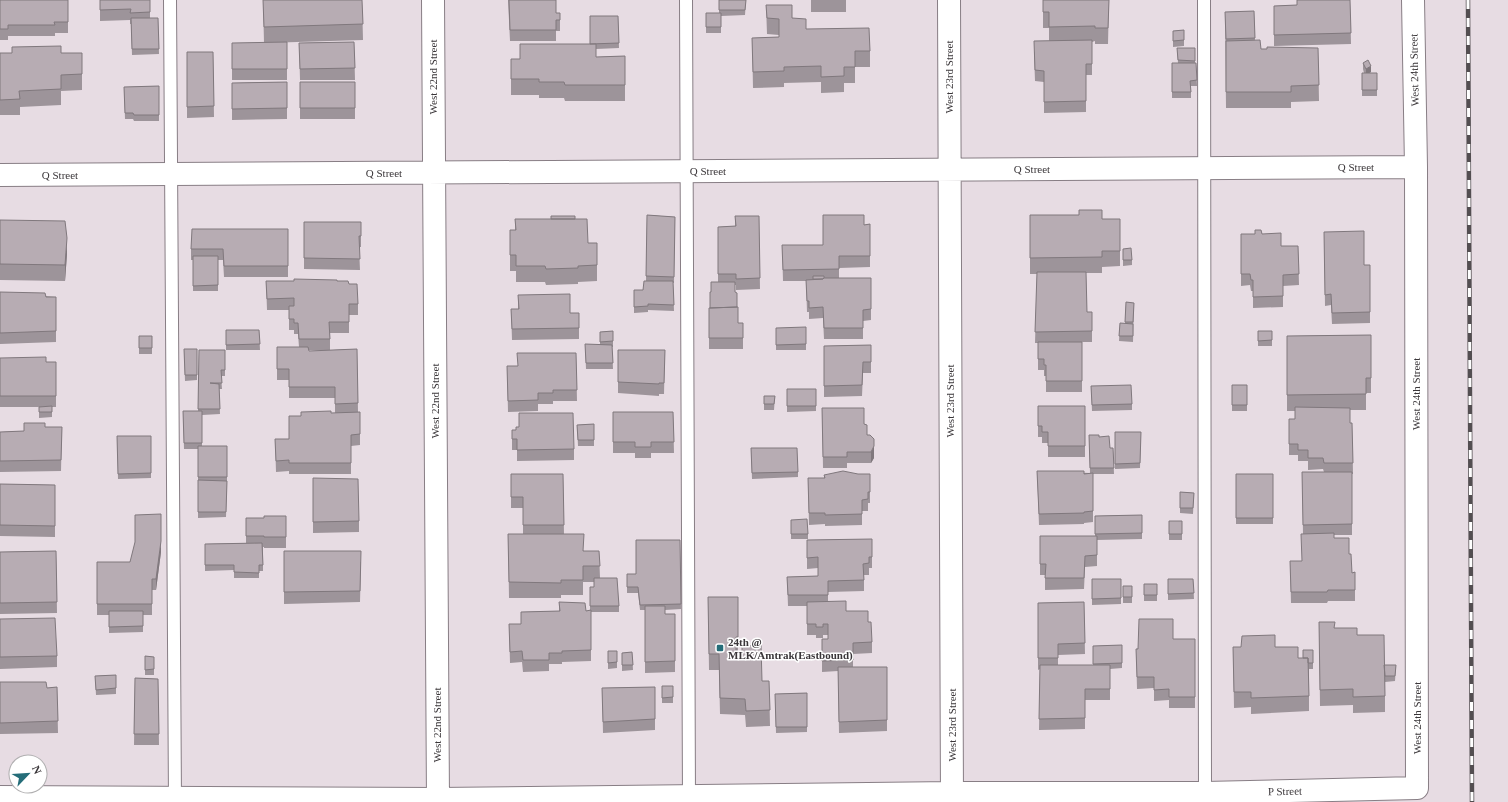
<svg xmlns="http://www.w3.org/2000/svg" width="1508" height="802" font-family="'Times New Roman',serif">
<rect width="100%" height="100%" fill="#e7dce3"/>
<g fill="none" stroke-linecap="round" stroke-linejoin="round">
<defs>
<path id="lane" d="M170 0 175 802
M686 0 689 801
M1204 0 1205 797"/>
<path id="street" d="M433 0 438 802
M949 0 952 802
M0 175 1416 167
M0 797 438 799 952 793H1205L1417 788 1416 167 1413 0"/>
</defs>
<use href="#lane" stroke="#887e85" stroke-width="14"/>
<use href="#street" stroke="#887e85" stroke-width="24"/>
<use href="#lane" stroke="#fff" stroke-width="12"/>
<use href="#street" stroke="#fff" stroke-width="22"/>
<defs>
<path id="rail" d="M1468 0 1472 802"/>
</defs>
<use href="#rail" stroke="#534e51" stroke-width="4.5"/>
<use href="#rail" stroke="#fff" stroke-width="3" stroke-dasharray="9" stroke-linecap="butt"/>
</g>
<path fill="#9d949a" d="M0 0H68V33H55V36H8V40H0Z
M100 0H150V18H158L159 54 132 55 131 24H130V20L100 21Z
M263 0H362L363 40 264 43 287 42V80H232V43H264Z
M508 0H556V13H560V31H556V41H510Z
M719 0H746L745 15 721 16V33H706V13H719Z
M811 0H846V12H811Z
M1043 0H1109L1108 44H1095V41L1092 42V75H1086V112L1044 113V82L1035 81 1034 52 1049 41V28H1043Z
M1350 0 1351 44 1274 46V6L1297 5Z
M766 5 792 18 806 29 870 51V67H855V83H844V92L821 93V82L784 83V87L753 88 752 38 779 37V35L767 34Z
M1254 11 1255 41 1261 49 1318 48 1319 101 1291 102V108H1226L1225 12Z
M618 16 619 48 596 49V57L625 56V101H565L564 98H539V95H511V59H520V44H590Z
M1184 30V46L1173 47V31Z
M354 42 355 80H300L299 43Z
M1177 48H1195V63H1196L1197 86H1191V98H1172V63H1178Z
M187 52H213L214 117 187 118Z
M0 53H82V90L61 91V105L20 107V115H0Z
M1363 63 1371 72 1369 73H1377V96H1362V73H1364L1363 69Z
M287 82V119L232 120V83Z
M300 82H355V119H300Z
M159 86V121H134L133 119H125L124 87Z
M1079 210 1102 219H1120V266L1102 267V273H1086L1087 312H1092V342H1082V392H1046V376H1044V370H1038V343H1035L1037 274H1030V215H1079Z
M647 215 675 217 674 283H673L674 311 648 310V312L634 313V290H643L646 281Z
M735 216H759L760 289 736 290V285H735V292L737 307 738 323H743V349H709V308H710L711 292 718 282V227L735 226Z
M515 219H575L588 243H597V281L578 282V284L546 285 545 282H516V271H510V230H515Z
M0 220 67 254 65 281 0 280Z
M304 222H361V247H359L360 270 304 269Z
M870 224V267L839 268V278H871V320L863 321V339H824L823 318 809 319V312H807L806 281H783L782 245H823L864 225Z
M288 229V277H224L223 260H218V291H193V260H191V249Z
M1324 232 1364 265H1370V323L1332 324 1331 305 1325 306Z
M1241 234H1262L1281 246H1298L1299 285 1283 286V307L1253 308V291H1251L1250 285 1241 286Z
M1123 249 1132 260V265L1123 266Z
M266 281H337L349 284 358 304V315H349V333H330V350H308L309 351 357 349 358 412H360V445L351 446V474H289V471L276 472 275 439H289V416H301L335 413V398H289V380H277V347H299L298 334H294V330H289V310H267Z
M0 292 56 297V342L0 344Z
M518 295 570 313 579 328V339L512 340 511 309H518Z
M1126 302 1134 303 1133 342 1119 341 1120 323 1125 324Z
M806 327V350H776V345Z
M226 330H259L260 350H226Z
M613 331V347H612L613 369H586L585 344 600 345V332Z
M1258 331H1272V346H1258Z
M1371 335V393H1366V410H1350V423H1352L1353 474H1352V535H1334V538L1349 554 1352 573 1355 572V601H1328L1327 603H1291L1290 561H1302L1303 534 1302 472H1324L1323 469 1308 470V461H1298V455H1289V419H1295V411H1287V336Z
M139 336H152V354H139Z
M871 345V373H863L862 396 824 397V346Z
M184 349H197V380L185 381Z
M199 350H225V376H221L222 389H219L220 414 202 415V446H227V483L226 517 198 518V449H184L183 411H198Z
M665 350 664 394H659V396L618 393V382Z
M576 353 577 401H553V404H538V411L508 412 507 366H518Z
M0 358 46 362H56V407H52V417L39 418V407H0Z
M1232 385H1247V411H1232Z
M1091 386 1132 404V410L1092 411Z
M787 389H816V411L787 412Z
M764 396H775L774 410H764Z
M1038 406H1085V457H1048V443H1042V437H1038Z
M822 408 864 424 874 458 871 463H847V468H823Z
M613 412H673L674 453H651V458H635V453H613Z
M594 424V446H578L577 425Z
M45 427H62L61 471 0 472V432L24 431Z
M512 430 574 449V460L517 461V450H512Z
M1115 432H1141L1140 468 1115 469Z
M1089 435 1099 437 1110 448H1113L1114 474H1093V522L1084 523V524L1039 525 1037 471 1090 473Z
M117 436H151V478L118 479Z
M751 448 798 472V477L752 479Z
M511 474H563L564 534 584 551H599L600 578 619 606V612H591V661L562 662V664H549V671L523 672 522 662 510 663 509 624H521V612L559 611V602L586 611 590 610V587H594V582H583V595H561V598H509L508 534H523V508H511Z
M858 474H870V503H868V511H862V525L825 526V524L809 525 808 478H824V475Z
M1236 474H1273V524H1236Z
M313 478 359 521V532L313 533Z
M0 484 55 485V537L0 536Z
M1180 492 1194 493 1193 514 1180 513Z
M1142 515V539L1097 540V566L1085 567 1084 589 1045 590V575H1040V536H1095V516Z
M286 516V548H264V547H263V571H259V578H234V570L205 571V544L246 543V518H264Z
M791 520 808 534V539H791Z
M1169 521H1182V540H1169Z
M872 539V568H869V575H864V591L828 592V601L846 611 868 622 872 642V653L853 654V667H887V731L839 733 838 671 822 672V639H828V635H823V638H816V635H807V606H788L787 577 818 576V568L807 569V540Z
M680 540 681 609 665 610V614H675V672L645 673V610H640L638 593H627V574H636Z
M56 551 57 613 0 614V552Z
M284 551 361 562 360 602 284 604Z
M161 552 156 590H152V615H143V632L109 633V615H97V562H130Z
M1092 579H1121V604L1092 605Z
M1168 579H1193L1194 599 1168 600Z
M1144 584 1157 595V601H1144Z
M1123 586H1132V603H1123Z
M708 597H738V652L762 681H769L770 726 746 727 745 715 720 714 719 670H709Z
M1084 602 1085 654 1058 655V665H1093V646L1122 645V668L1110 669V700H1085V729L1039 730 1040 669 1038 670V603Z
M0 619 57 656V667L0 669Z
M1319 622 1335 628 1357 635 1384 668 1396 665 1395 681 1385 682V712L1353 713V705L1320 706Z
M1173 639H1195V708H1169V700L1154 701V688L1137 689 1136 649Z
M1233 647H1275L1298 658H1303L1313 650V669H1309V711L1251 714V707L1234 708Z
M608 651H617V668L608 669Z
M632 652 633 670 622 671V653Z
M145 656 154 657V675H145Z
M116 675V694L96 695 95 676Z
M135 678 158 679 159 745H134Z
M0 682 47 688 57 687 58 733 0 734Z
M662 686H673V703H662Z
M655 687V730L603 733 602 688Z
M807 693V732L776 733 775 694Z"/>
<path fill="#80787d" d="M1371 66V72L1366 75V69Z
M67 238V254L65 281V265Z
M874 446V458L871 463V452Z
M161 541V552L156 590V579Z"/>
<path fill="#b7acb3" stroke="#80787d" d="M0 0H68V22H54L55 25H8V29H0Z
M100 0H150V12L130 13 131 9 100 10Z
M263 0H362L363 24 264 27Z
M509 0H556V13H560V20H556V30H510Z
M719 0H746L745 10H719Z
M1043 0H1109L1108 28H1095V26L1049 27V12H1043Z
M1297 0H1350L1351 33 1274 35V6L1297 5Z
M766 5H792V18L806 19V29L869 28 870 51H855V67H844V76L821 77V66L784 67V71L753 72 752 38 779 37V19L767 18Z
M1254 11 1255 38 1226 39 1225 12Z
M706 13H721V27H706Z
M590 16H618L619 43 590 44Z
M131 18H158L159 49H132Z
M1184 30V40L1173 41V31Z
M1092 40V64H1086V101L1044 102V71L1035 70 1034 41Z
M1260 40 1261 49H1267V47L1318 48 1319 85 1291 86V92H1226V41Z
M287 42V69H232V43Z
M354 42 355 68 300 69 299 43Z
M520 44H596V57L625 56V85H565L564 82H539V79H511V59H520Z
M61 46V53H82V74L61 75V89L19 91 20 99 0 100V53H12V47Z
M1177 48H1195V61L1178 60Z
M187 52H213L214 106 187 107Z
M1368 60 1371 66 1366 69 1363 63Z
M1172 63H1196L1197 80 1190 81 1191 92H1172Z
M1362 73H1377V90H1362Z
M287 82V108L232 109V83Z
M300 82H355V108H300Z
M159 86V115H134L133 113H125L124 87Z
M1079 210H1102V219H1120V251H1102V257L1030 258V215H1079Z
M647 215 675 217 674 277 646 276Z
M823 215H864V225L870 224V256H839V269L783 270 782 245H823Z
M551 216H575V219H551Z
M735 216H759L760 278 736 279V274H718V227L736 226Z
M515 219H587L588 243H597V265L578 266V268L546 269 545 266H516V255H510V230H516Z
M0 220 65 221 67 238 65 265 0 264Z
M304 222H361V236H359L360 259 304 258Z
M192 229H288V266H224L223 249H191Z
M1255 230H1261L1262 234 1281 233V246H1298L1299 274 1283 275V296L1253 297V280H1251L1250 274H1241V234H1255Z
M1364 231V265H1370V312L1332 313 1331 294 1325 295 1324 232Z
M1131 248 1132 260H1123V249Z
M193 256H218V285L193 286Z
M1037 272H1086L1087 312H1092V331L1035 332Z
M813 276H824V278L823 279H813Z
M824 278H871V309L863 310V328H824L823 307 809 308V301H807L806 280 823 279Z
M294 279 337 280V281H348L349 284H357L358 304H349V322H329L330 339H299L298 323H294V319H289V306H294V298L267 299 266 281H294Z
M644 281H673L674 305 648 304V306L634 307V290H643Z
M711 282H735V292L737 293V307L710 308V292H711Z
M0 292 45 293 46 297H56V331L0 333Z
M570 294V313H579V328L512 329 511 309H519L518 295Z
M1126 302 1134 303 1133 322H1125Z
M738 307V323H743V338H709V308Z
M1120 323 1133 324V336H1119Z
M806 327V344L776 345V328Z
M226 330H259L260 344 226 345Z
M613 331V341L600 342V332Z
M1258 331H1272V340L1258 341Z
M1371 335V378H1366V394L1287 395V336Z
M139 336H152V348H139Z
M1038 342H1082V381H1046V365H1044V359H1038Z
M585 344 612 345 613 363H586Z
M871 345V362H863L862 385 824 386V346Z
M277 347H308L309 351 357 349 358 403 335 404V387H289V369H277Z
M184 349H197V375H185Z
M199 350H225V370H221L222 383H210L219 384 220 409H198Z
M618 350H665L664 383H659V384L618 382Z
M517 353H576L577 390H553V393H538V400L508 401 507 366H518Z
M46 357V362H56V396H0V358Z
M1131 385 1132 404 1092 405 1091 386Z
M1232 385H1247V405H1232Z
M787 389H816V406H787Z
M764 396H775L774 404H764Z
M52 406V412H39V407Z
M1038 406H1085V446H1048V432H1042V426H1038Z
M1295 407 1350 408V423H1352L1353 463H1324L1323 458H1308V450H1298V444H1289V419H1295Z
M822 408H864V424L867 425V435H870L874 439V446L871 452H847V457H823Z
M183 411H202V443H184Z
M331 411V413L360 412V434L351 435V463H289V460L276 461 275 439H289V416H301V412Z
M613 412H673L674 442H651V447H635V442H613Z
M519 413H573L574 449 517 450V439H512V430H516V427H519Z
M24 423H45V427H62L61 460 0 461V432L24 431Z
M594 424V440H578L577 425Z
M1115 432H1141L1140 463 1115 464Z
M1089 435H1099V437L1109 436 1110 448H1113L1114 468H1090Z
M117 436H151V473L118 474Z
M198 446H227V477H198Z
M751 448H797L798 472 752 473Z
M843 471 858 474H870V492H868V499L862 500V514L825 515V513H809L808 478H825L824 475Z
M1037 471H1084V474L1093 473V511L1084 512V513L1039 514Z
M1302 472H1352V524L1303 525Z
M511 474H563L564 525H523V497H511Z
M1236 474H1273V518H1236Z
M313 478 358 479 359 521 313 522Z
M198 480 227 481 226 512H198Z
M0 484 55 485V526L0 525Z
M1180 492 1194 493 1193 508H1180Z
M161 514V541L156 579H152V604H97V562H130L135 542V515Z
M1142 515V533L1095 534V516Z
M264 516H286V537H264V536H246V518H264Z
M807 519 808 534H791V520Z
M1169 521H1182V534H1169Z
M1334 533V538H1349V554H1351L1352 573 1355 572V590H1328L1327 592H1291L1290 561H1302L1301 534Z
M508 534H584L583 551H599L600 566H583V580H561V583L509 582Z
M1040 536H1097V555L1085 556 1084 578H1045L1046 564H1040Z
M872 539V557H869V563L863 564 864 580 828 581V595H788L787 577 818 576V557L807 558V540Z
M636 540H680L681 604 640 605 638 587H627V574H636Z
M262 543 263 565H259V573L234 572V565H205V544Z
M56 551 57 602 0 603V552Z
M284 551H361L360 591 284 592Z
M594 578H617L619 606H590V587H594Z
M1092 579H1121V598L1092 599Z
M1168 579H1193L1194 593 1168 594Z
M1144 584H1157V595H1144Z
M1123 586H1132V597H1123Z
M708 597H738V637H736V652H742V646L761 645 762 681H769L770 710 746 711 745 699 720 698 719 654H709Z
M846 601V611H868V622H871L872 642 853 643V660L822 661V639H828V624H823V627H816V624H807V602Z
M559 602 585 603 586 611 591 610V650L562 651V653H549V660H523L522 651 510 652 509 624H521V612L560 611Z
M1084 602 1085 643 1058 644V658H1038V603Z
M645 606H665V614H675V661L645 662Z
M109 611H143V626L109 627Z
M55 618 57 656 0 657V619Z
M1139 619H1173V639H1195V697H1169V689L1154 690V677H1137L1136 649H1138Z
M1319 622H1335L1334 628H1357V635H1384L1385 696 1353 697V689L1320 690Z
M1275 635V647H1298V658H1308L1309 696 1251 698V692H1234L1233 647H1241L1242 636Z
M1122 645V663L1093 664V646Z
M1303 650H1313V663H1308V658H1303Z
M608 651H617V662L608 663Z
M632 652 633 665H622V653Z
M145 656 154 657V669L145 670Z
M1040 665H1110V689H1085V718L1039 719Z
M1384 665H1396L1395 676H1385Z
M838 667H887V720L839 722Z
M116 675V688L96 690 95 676Z
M135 678 158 679 159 734H134Z
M0 682H46L47 688 57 687 58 721 0 723Z
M662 686H673V697L662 698Z
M655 687V719L603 722 602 688Z
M807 693V727H776L775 694Z"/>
<rect fill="#256d79" stroke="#fff" stroke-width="1.5" x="716" y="644" width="8" height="8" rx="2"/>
<g text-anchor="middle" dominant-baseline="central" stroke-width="3" stroke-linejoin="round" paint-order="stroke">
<g font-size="11" fill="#3a3639" stroke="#fff">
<text transform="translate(1414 70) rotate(-91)">West 24th Street</text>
<text transform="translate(433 77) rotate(-90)">West 22nd Street</text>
<text transform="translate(949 77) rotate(-90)">West 23rd Street</text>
<text x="1356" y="167">Q Street</text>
<text x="1032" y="169">Q Street</text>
<text x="708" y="171">Q Street</text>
<text x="384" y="173">Q Street</text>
<text x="60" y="175">Q Street</text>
<text transform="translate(1416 394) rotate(-90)">West 24th Street</text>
<text transform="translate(435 401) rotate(-90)">West 22nd Street</text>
<text transform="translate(950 401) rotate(-90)">West 23rd Street</text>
<text transform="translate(1417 718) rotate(-90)">West 24th Street</text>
<text transform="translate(437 725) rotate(-90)">West 22nd Street</text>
<text transform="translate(952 725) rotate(-90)">West 23rd Street</text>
<text transform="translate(1285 791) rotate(-1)">P Street</text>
</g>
<g font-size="11" font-weight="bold" fill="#3a3639" stroke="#fff" text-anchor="start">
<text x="728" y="642">24th @<tspan x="728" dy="13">MLK/Amtrak(Eastbound)</tspan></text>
</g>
</g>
<g transform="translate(28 774) rotate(65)"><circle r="19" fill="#ffffff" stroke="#b0afb0"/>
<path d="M0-3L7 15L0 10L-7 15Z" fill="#256d79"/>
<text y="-6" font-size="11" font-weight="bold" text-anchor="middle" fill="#3a3639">N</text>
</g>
</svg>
